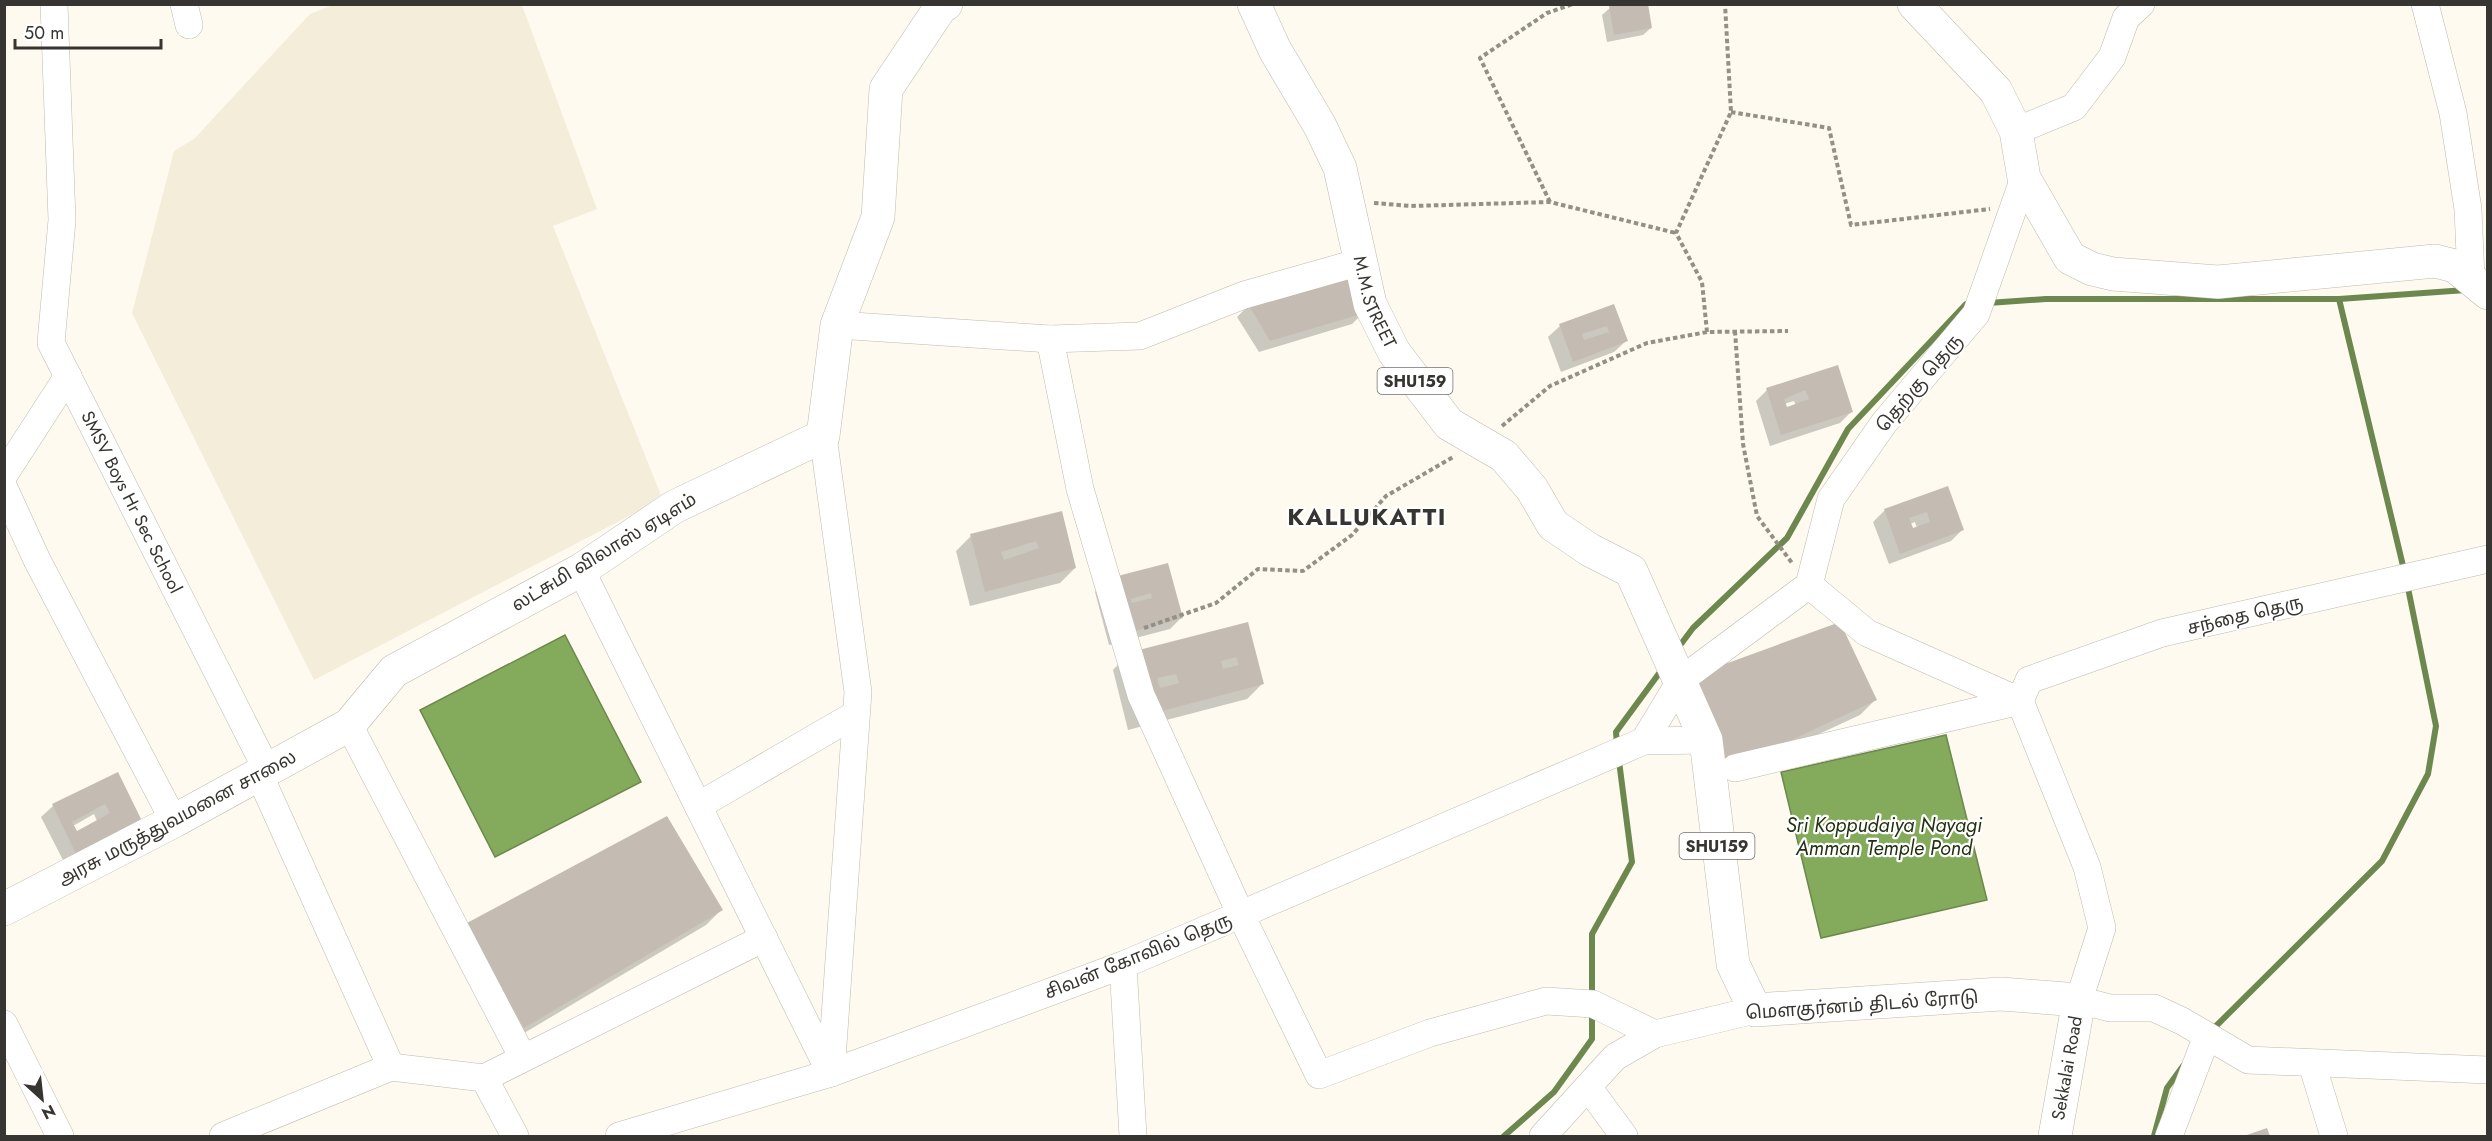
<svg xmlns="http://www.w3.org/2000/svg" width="2492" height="1141" font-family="Jost,'Noto Sans Tamil',sans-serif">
<rect width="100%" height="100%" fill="#fefaef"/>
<path fill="#f4edda" d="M333 5H522L597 209 553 226 661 495 631 515 314 680 132 313 174 151 194 139 310 14Z"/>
<path fill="#83ab5b" stroke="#6c884e" stroke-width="1.5" d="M565 635 641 782 495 857 420 710Z
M1946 735 1987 900 1821 938 1781 772Z"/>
<path fill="#0003" fill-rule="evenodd" d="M1610 8 1651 28 1643 35 1607 42 1602 15Z
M1248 306 1363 313 1352 324 1259 352 1237 317Z
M1613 306 1626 341 1614 352 1561 372 1548 337 1560 326Z
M1837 367 1851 412 1840 423 1770 446 1756 401 1767 390ZM1794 401 1796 406 1786 409 1784 404Z
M1947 488 1962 530 1951 541 1889 564 1873 522 1884 511ZM1915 522 1917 528 1912 530 1910 524Z
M1061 513 1075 568 1060 583 970 606 956 551 971 536Z
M1167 565 1181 618 1170 629 1109 645 1095 592 1106 581Z
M1247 624 1262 684 1247 699 1128 730 1113 670 1128 654Z
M1875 700 1860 715 1709 785 1681 704Z
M117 774 129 832 65 864 41 817 53 806ZM94 814 97 821 76 833 73 826Z
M721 910 706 925 509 1042 451 940Z"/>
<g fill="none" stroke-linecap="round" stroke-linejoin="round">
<path stroke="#6c884e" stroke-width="6" d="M2339 299 2404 570
M1988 303 2046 299H2339L2466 290
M1678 648 1693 628 1787 538 1848 429 1966 304H1971
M1617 745 1616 732 1663 668
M1592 997V934L1632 862 1619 761
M2212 1030 2382 861 2428 774 2436 726 2407 583
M1504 1136 1554 1092 1592 1039V1010
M2154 1136 2167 1088 2183 1066"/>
</g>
<path fill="#c4bcb3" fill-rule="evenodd" d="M1620 4H1648L1652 28 1614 35 1609 6Z
M1355 274 1365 313 1270 341 1248 304Z
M1614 304 1628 341 1573 362 1559 324ZM1607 326 1609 332 1584 340 1582 334Z
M1838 365 1853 412 1781 435 1766 388ZM1805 390 1809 399 1787 407 1784 399Z
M1948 486 1964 530 1900 554 1884 509ZM1927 512 1930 522 1913 528 1909 518Z
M1062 511 1076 568 985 592 970 534ZM1036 541 1039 548 1004 560 1001 552Z
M1168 563 1183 618 1120 635 1106 579ZM1151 593 1152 598 1132 603 1131 599Z
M1248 622 1264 684 1143 716 1127 653ZM1236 657 1239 665 1223 669 1221 661ZM1176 674 1179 683 1160 688 1157 678Z
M1840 622 1877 700 1725 771 1681 680Z
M118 772 142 821 76 854 52 804ZM105 804 110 813 77 831 72 822Z
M667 816 723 910 524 1028 465 924Z
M2267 1128 2270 1136H2244Z"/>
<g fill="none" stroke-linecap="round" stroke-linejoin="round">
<defs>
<g id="minor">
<path id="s1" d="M54 4 62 220 51 343 267 770"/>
<path d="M184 4 189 25"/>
<path d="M2425 4 2453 113 2468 209 2471 278"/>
<path d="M2016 131 2074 107 2112 57 2126 18 2141 4"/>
<path d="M837 325 1050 339 1140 336 1244 295 1360 262"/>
<path d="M1050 339 1080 489 1141 695 1241 915 1319 1075 1430 1033 1546 1001 1593 1004 1655 1034"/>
<path d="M823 436 858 692 831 1073"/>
<path d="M4 475 68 376"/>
<path d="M4 488 37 560 174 821"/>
<path d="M581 570 830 1072"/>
<path d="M1809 585 1831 499 1884 423 1976 314 2024 178"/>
<path d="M349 725 523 1058"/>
<path d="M1644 741 1681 680 1809 585 1867 633 2020 701 2087 867 2102 928 2079 1000 2110 1008H2154L2182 1021 2248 1060 2488 1070"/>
<path d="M1735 768 2020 701 2029 680 2162 633 2488 559"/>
<path d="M259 774 391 1067"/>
<path d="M698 806 856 714"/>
<path d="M1123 965 1133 1136"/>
<path d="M4 1024 60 1136"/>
<path d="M2312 1064 2334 1136"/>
<path d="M484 1078 764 938"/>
<path d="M1588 1087 1624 1136"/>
<path d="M223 1136 391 1067 484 1078 515 1136"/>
<path d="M619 1136 831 1073 1123 965 1644 741 1706 740"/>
<path d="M1543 1136 1615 1057 1655 1034 1755 1010"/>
<path d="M2169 1136 2207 1036"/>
</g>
<g id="major">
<path id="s2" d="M1254 4 1275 50 1320 126 1340 168 1370 304 1394 352 1449 424 1504 456 1532 489 1553 525 1590 550 1631 571 1706 740 1733 964 1755 1010 2001 994 2079 1000 2055 1136"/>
<path d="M1914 4 1996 91 2016 131 2024 178 2070 258 2092 269 2113 274 2218 282 2435 261 2455 266 2488 293"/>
<path d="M4 909 174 821 349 725 394 671 581 570 674 507 823 436 837 325 878 217 886 89 940 8 946 4"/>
</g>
</defs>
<use href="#minor" stroke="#bebaaf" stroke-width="28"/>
<use href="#major" stroke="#bebaaf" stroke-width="34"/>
<path stroke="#939088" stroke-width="4" stroke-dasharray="4.5 3" stroke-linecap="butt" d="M1731 112 1829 128 1851 225 1990 209
M1550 202 1480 58 1547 13 1573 4
M1374 203 1411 206 1550 202 1676 233
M1735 331 1743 444 1757 516 1792 563
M1707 332 1702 282 1676 233 1731 112 1725 4
M1502 426 1550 386 1647 343 1707 332 1788 331
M1144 628 1216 603 1258 569 1303 571 1352 535 1386 496 1455 456"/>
<use href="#minor" stroke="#fff" stroke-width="27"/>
<use href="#major" stroke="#fff" stroke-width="33"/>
</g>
<g text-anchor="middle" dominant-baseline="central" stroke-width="4.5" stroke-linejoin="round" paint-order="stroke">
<g fill="#fff" stroke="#73726f" stroke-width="1.5">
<rect x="1377.5" y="368" width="75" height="26" rx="4.5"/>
<rect x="1679.5" y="833" width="75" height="26" rx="4.5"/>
</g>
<g font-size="16" font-weight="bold" fill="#373531">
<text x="1415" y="381">SHU159</text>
<text x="1717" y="846">SHU159</text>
</g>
<g font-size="18" fill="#373531" stroke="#fff">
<text stroke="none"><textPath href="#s2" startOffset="324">M.M.STREET</textPath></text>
<text transform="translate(1919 383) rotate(-50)">தெற்கு தெரு</text>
<text stroke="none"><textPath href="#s1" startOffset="518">SMSV Boys Hr Sec School</textPath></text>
<text transform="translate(604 552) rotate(-31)">லட்சுமி விலாஸ் ஏடிஎம்</text>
<text transform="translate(2245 615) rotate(-13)">சந்தை தெரு</text>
<text transform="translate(177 818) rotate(-28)">அரசு மருத்துவமனை சாலை</text>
<text transform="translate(1138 956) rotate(-22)">சிவன் கோவில் தெரு</text>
<text transform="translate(1862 1005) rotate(-4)">மௌகுர்னம் திடல் ரோடு</text>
<text transform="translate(2067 1068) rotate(-80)">Sekkalai Road</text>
</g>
<g font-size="20" font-style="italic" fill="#223211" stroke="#fff">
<text x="1884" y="825">Sri Koppudaiya Nayagi<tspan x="1884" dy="23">Amman Temple Pond</tspan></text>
</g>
<g font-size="24" font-weight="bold" letter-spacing="1.5" fill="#373531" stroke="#fff">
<text x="1367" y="516">KALLUKATTI</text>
</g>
</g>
<rect width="2492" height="1141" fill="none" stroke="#373531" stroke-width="12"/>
<g transform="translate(42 1099) rotate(153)" stroke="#ffffff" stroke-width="4.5" paint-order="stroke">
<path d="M0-4.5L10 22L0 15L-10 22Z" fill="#373531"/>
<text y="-9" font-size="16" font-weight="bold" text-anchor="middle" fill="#373531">N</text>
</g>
<path d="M15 39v9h146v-9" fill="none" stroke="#373531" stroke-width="3"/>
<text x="24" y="39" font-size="18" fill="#373531" stroke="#ffffff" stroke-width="4.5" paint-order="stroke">50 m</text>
</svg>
